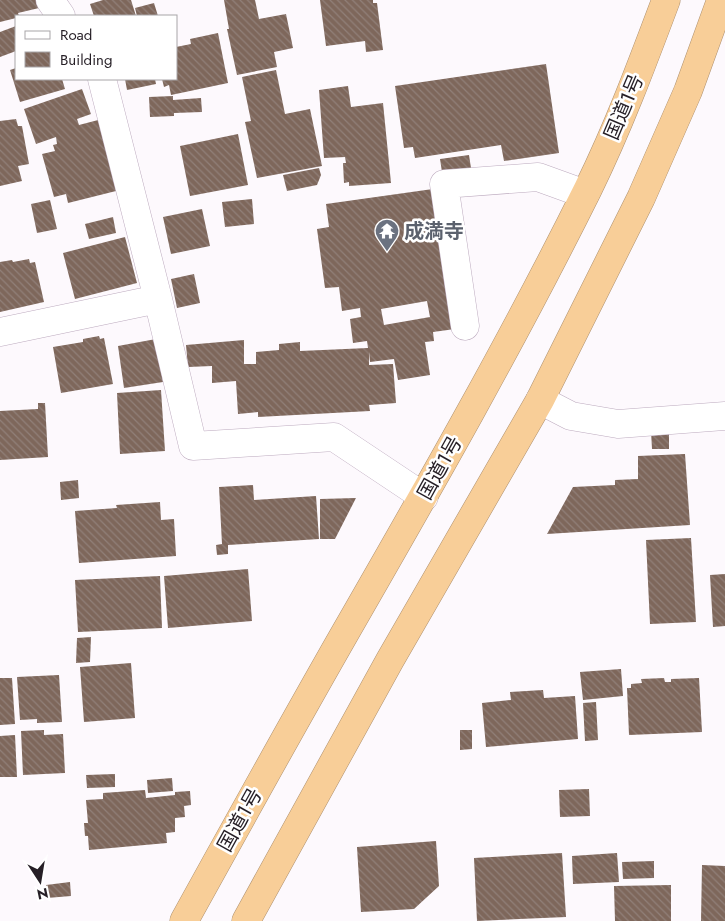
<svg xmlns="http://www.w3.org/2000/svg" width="725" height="921" font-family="Jost,'Noto Sans JP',sans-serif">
<defs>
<pattern id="building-back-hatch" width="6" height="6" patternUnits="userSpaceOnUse" patternTransform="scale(1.25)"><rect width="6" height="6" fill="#7e675b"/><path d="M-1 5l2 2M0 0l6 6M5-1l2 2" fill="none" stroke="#918079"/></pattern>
</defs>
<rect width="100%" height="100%" fill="#fdf9fd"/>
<path fill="url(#building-back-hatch)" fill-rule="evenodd" d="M0 0H37L39 8 18 13 19 16H16V18L0 22Z
M103 0H131L136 16H94L90 4Z
M224 0H255L259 19 286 14 293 48 274 52 277 67 237 75 227 29H229Z
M320 0H373V3H377L383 50 366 52 365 41 326 46Z
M154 3 158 16H137L135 8Z
M16 26V51L0 57V32Z
M218 33 228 83 171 95 169 85 164 87 162 79H176V47L191 44 190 39Z
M546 64 559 153 504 161 501 145 415 158 413 147 404 148 395 86Z
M16 68V79H62L65 89 20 102 10 70Z
M276 70 285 114 310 109 322 166 257 178 245 122 251 121 242 77Z
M125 79H155L156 84 127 90Z
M348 86 351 107 383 103 391 183 349 186V182L344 183 343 163H346L345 157 324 158 319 90Z
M82 89 91 114 77 119 79 125 102 119 120 190 68 203 66 194 54 197 42 154 55 151 53 145 57 144 56 137 36 144 24 109Z
M173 96V100L201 98 202 112 174 113V116L150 117 149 97Z
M16 119 18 126H22L29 164 18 166 22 181 0 186V121Z
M238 134 248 185 190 196 180 146Z
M469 155 471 168 442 172 440 159Z
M319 168 321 175 317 185 287 191 283 175Z
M440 188 455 329 433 332 434 341 425 342 430 375 398 380 394 359 370 362 369 352V365L393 364 396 403 369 405 370 411 258 417V412L238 414 236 381 212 383V366L188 367 186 345 244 340V364H256V352L279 350V344L300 342V351L368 348 367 341 353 343 350 319 361 317 360 308 342 311 339 287 325 288 317 229 329 227 326 204ZM427 301 430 317 384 325 381 309Z
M252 199 254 224 225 227 222 202Z
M50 200 57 229 37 233 31 204Z
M202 209 210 246 171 254 163 217Z
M113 217 116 233 89 239 85 224Z
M125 237 137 283 75 299 63 253Z
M29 259 30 263 35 262 44 302 0 312V262L12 260 13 262Z
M194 274 200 303 177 308 171 279Z
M99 336 100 339 104 338 113 384 61 393 53 347 83 342V339Z
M156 339 163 382 124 388 118 346Z
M161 390 165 451 120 454 117 393Z
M38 403H45L48 457 0 460V411L38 409Z
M669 430V449H652L651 431Z
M685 454 690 525 547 534 573 487 615 485V480L638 479V456Z
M78 480 79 498 61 500 60 482Z
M253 485 254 500 316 496 319 539 228 545V554L217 555 216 545 222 544 219 487Z
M356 498 335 539H320V499Z
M160 502 161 520 174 519 176 556 79 563 75 511 117 508 116 505Z
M691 538 696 622 650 624 646 540Z
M248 569 252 621 168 628 164 576Z
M725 574V626L713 627 710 575Z
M160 576 162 628 78 632 75 580Z
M91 637 90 662 76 663 77 638Z
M131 663 135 718 84 722 80 667Z
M621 669 623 696 583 700 580 672Z
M59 675 62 722 37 723V719L20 720 17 677Z
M0 678H12L15 724 0 725Z
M664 678 665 682H671V679L699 678 702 732 629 735 627 688H631V684L642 683 641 679Z
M543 690 544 698 575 696 578 739 486 747 482 703 511 700 510 692Z
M596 702 598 740 585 741 583 703Z
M44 730V735L63 734 65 773 23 775 21 731Z
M460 730H472V749L460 750Z
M15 735 17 777H0V736Z
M115 774V787L87 788 86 775Z
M172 778 173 791 148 793 147 780Z
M589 789 590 816 560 817 559 790Z
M145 790 146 798 175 795V792L190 791 191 805 184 806 185 817 175 818V832L166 833 167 843 89 850 88 836H85L84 823H88L86 800 103 799V793Z
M436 841 439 886 414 909 361 912 357 847Z
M562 853 566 917 477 921 474 858Z
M617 853 619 882 573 884 572 856Z
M654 861V878L623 879 622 862Z
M702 865 725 866V921H701Z
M70 882 71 896 47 898 46 885Z
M671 885V921H615L614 886Z"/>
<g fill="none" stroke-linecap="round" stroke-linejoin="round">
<defs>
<path id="minor" d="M50 0 61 16
M102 79 158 299 193 446 334 437 424 497
M465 326 444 184 538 177 585 194
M0 332 158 299
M540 400 571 416 618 424 725 416"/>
<path id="highway" d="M184 921C237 825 290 729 345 633 429 487 513 340 588 189 618 128 642 64 666 0
M246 921 390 660 540 400 641 198 688 91 721 0"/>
</defs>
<use href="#minor" stroke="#bdabbf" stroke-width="29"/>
<use href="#highway" stroke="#ae9170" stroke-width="29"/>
<use href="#minor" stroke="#fff" stroke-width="28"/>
<use href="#highway" stroke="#f8ce98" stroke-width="28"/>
</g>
<defs>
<symbol id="temple-pin" viewBox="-11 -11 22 30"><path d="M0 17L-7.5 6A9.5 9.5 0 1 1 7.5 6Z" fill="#6b7280" stroke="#fff"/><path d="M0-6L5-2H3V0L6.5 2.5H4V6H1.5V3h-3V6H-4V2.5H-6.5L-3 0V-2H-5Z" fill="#fff"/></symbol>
</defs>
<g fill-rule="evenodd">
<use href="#temple-pin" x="373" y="217" width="28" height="38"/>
</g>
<g text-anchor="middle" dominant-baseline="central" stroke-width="5" stroke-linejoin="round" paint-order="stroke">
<g font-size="20" fill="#261f26" stroke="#fff">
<text transform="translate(624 107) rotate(-67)">国道1号</text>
<text transform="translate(440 468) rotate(-61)">国道1号</text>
<text transform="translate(240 820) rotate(-61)">国道1号</text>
</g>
<g font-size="20" font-weight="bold" fill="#5b616d" stroke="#fff" text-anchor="start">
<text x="404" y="231">成満寺</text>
</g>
</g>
<rect x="15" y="15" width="162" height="65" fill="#ffffff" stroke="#a8a5a8"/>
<rect x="25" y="31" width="25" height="8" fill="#ffffff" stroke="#a8a5a8"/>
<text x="60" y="40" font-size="15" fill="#261f26">Road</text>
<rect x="25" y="52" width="25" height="15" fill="url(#building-back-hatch)" stroke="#a8a5a8"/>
<text x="60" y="65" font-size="15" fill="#261f26">Building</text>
<g transform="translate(40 881) rotate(168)" stroke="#ffffff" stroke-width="4" paint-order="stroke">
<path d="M0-4L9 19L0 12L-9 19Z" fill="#261f26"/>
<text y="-8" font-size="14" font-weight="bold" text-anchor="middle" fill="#261f26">N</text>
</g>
</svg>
